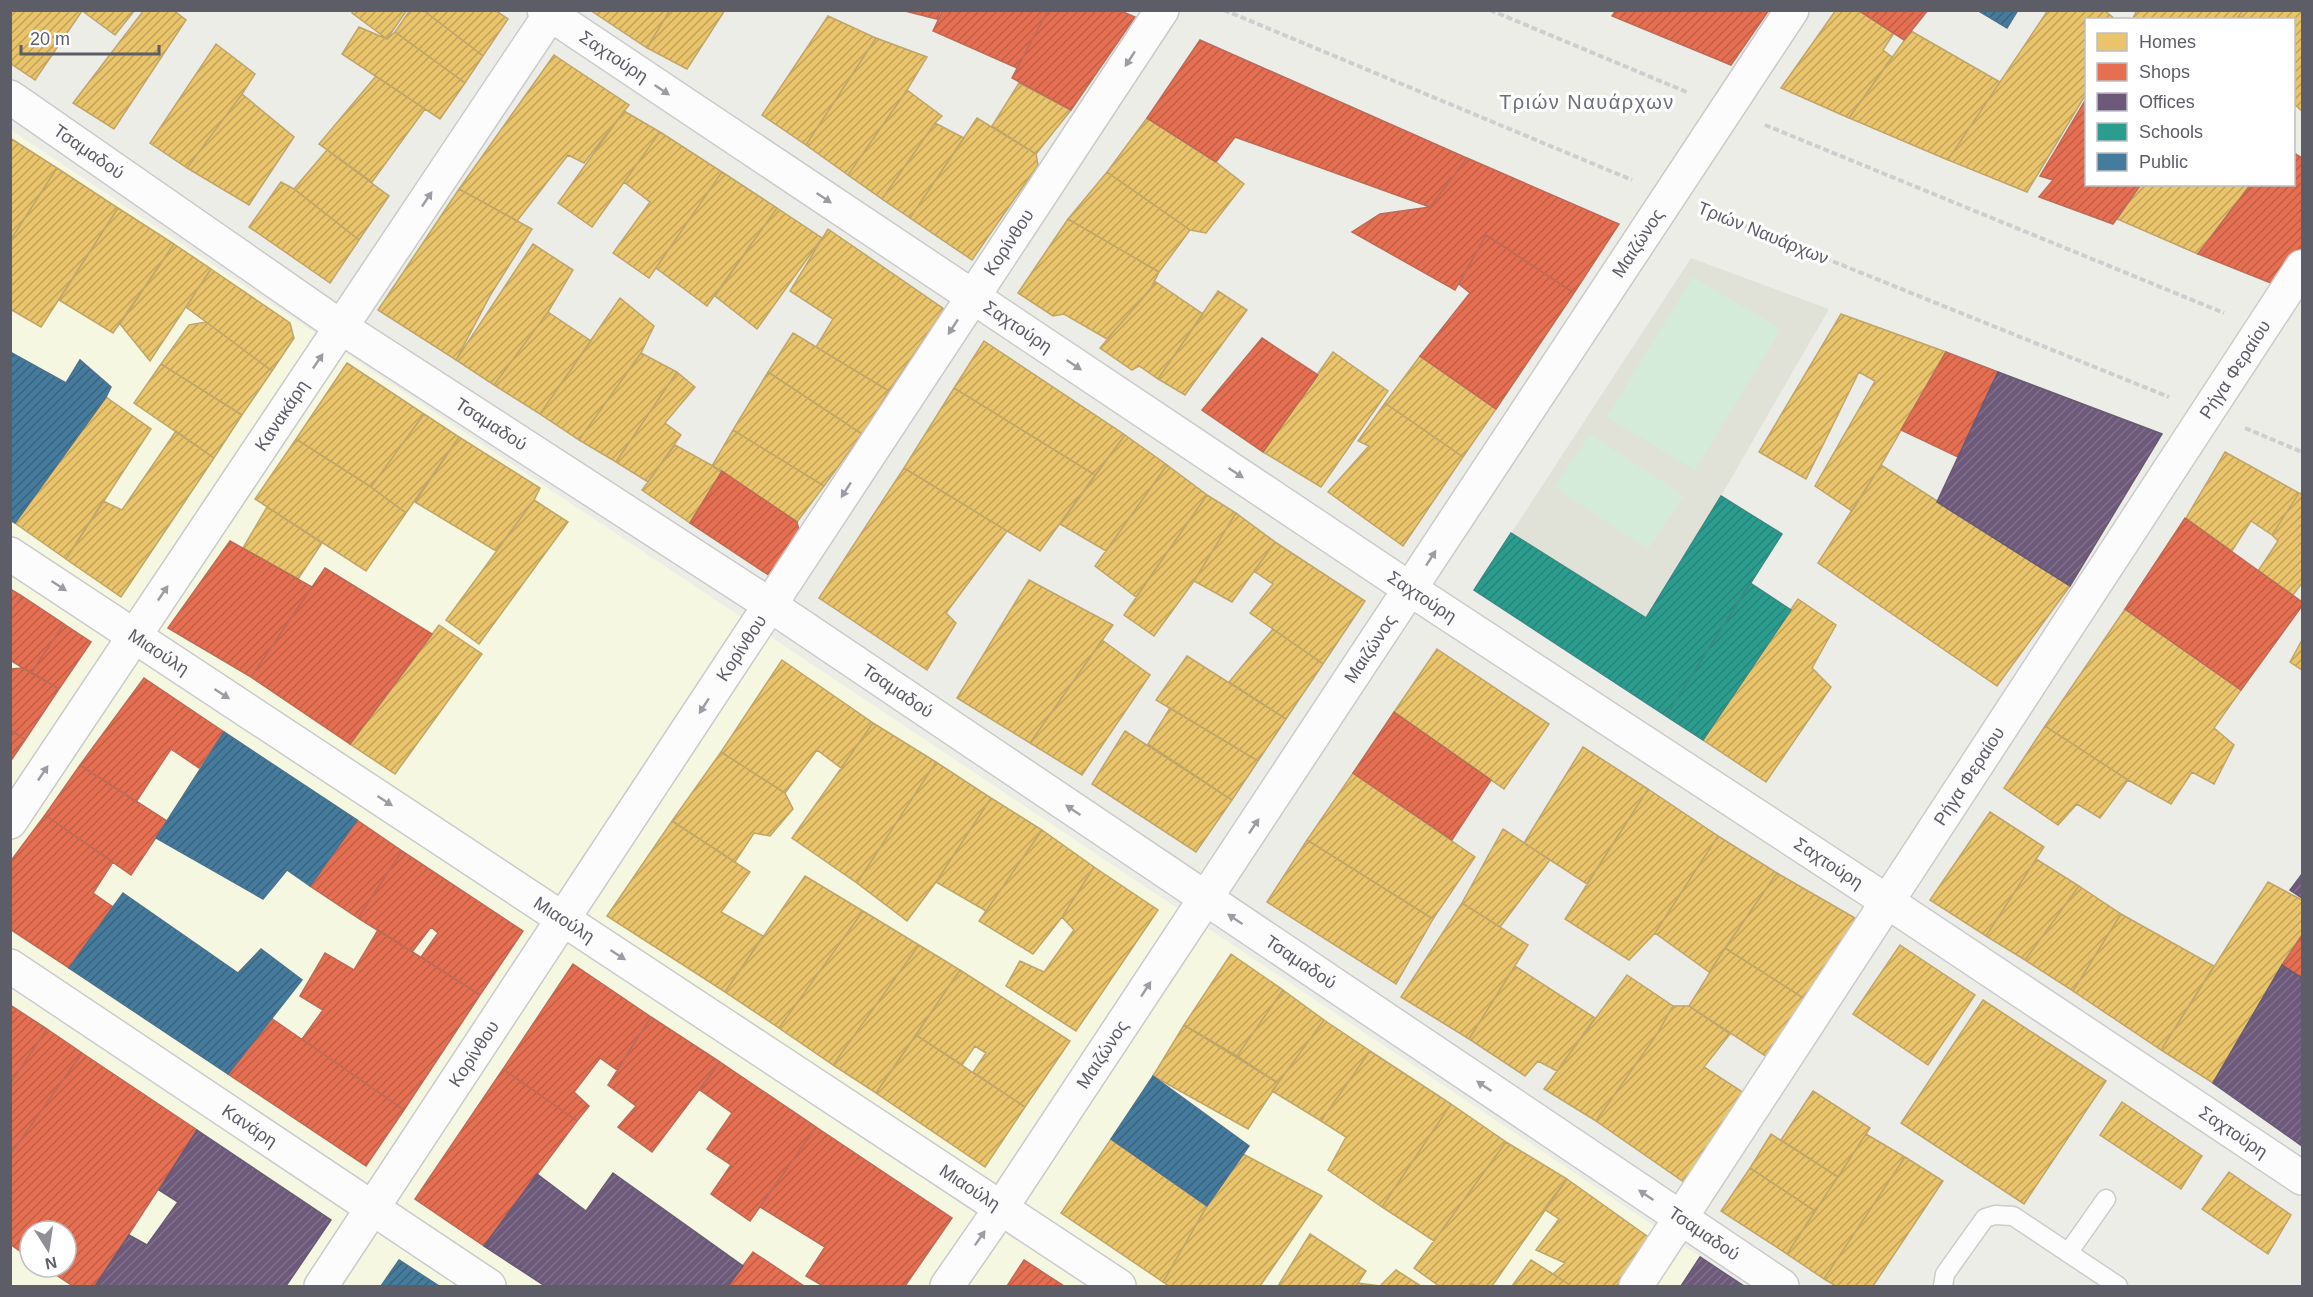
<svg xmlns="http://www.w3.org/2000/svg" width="2313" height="1297" font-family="Arial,sans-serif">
<defs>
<pattern id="homes-hatch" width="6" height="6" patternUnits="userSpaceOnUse" patternTransform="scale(1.5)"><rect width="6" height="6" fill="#e9c46a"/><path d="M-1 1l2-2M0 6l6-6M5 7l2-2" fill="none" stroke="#c0a25b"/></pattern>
<pattern id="shops-hatch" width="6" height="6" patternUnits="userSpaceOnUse" patternTransform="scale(1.5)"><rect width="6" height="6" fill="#e76f51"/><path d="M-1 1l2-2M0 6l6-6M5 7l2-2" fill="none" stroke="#be5e47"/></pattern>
<pattern id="offices-hatch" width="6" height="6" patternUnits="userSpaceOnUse" patternTransform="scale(1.5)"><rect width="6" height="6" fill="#6d597a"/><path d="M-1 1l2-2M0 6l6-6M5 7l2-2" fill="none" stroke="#80708b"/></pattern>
<pattern id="schools-hatch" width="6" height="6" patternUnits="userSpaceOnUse" patternTransform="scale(1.5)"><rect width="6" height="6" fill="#2a9d8f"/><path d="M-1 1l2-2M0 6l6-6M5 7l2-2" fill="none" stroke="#278379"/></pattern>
<pattern id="public-hatch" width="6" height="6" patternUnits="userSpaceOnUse" patternTransform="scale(1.5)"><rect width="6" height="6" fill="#457b9d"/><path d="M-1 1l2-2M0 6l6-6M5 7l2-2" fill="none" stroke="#3b637e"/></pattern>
</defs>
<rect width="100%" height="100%" fill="#edede8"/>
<path fill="#f5f7e1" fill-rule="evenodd" d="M11 130 1744 1286H11ZM30 1231H66V1267H30Z"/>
<path fill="#e0e1d7" d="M1691 258 1829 309 1721 496 1782 534 1666 716 1474 590Z"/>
<path fill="#d4ebda" d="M1693 277 1781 329 1695 470 1607 417Z
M1590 434 1684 496 1648 549 1555 487Z"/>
<path fill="url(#homes-hatch)" stroke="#bfa569" stroke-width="1.5" d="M10 10 82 11 35 80 10 63Z
M81 10H135L115 35Z
M144 10H173L186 20 114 129 73 103Z
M353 10H407L387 39 352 13Z
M410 10H423L483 56 465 83 395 32Z
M423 10H495L508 19 483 56Z
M590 10H670L647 48Z
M670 10H725L687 69 647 48Z
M1836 10H1858L1894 33 1883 50 1892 57 1849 118 1781 88Z
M2048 10H2104L2116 20H2086V94L2027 192 1948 160Z
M2137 10H2243L2236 20H2132Z
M2243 10H2302V111L2294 104V20H2244L2239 16Z
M828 16 876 38 806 145 762 115Z
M359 27 387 39 395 32 465 83 440 119 342 54Z
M1911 31 2000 82 1948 160 1849 118Z
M876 38 927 57 907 90 848 175 806 145Z
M216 44 255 74 242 94 187 168 150 143Z
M554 55 629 105 584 163 568 155 517 221 459 189Z
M376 76 425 109 372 182 319 144Z
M1019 83 1071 110 1036 154 992 126Z
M907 90 942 116 935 123 882 199 848 175Z
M242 94 294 137 249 205 187 168Z
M624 111 660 132 592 227 558 203Z
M977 118 1036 154 1038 165 972 260 910 218Z
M1147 118 1216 162 1244 184 1206 233 1190 230 1107 172Z
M935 123 964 138 910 218 882 199Z
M660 132 722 172 649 278 613 253 650 202 624 182Z
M10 138 57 168 10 241Z
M327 150 389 196 359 240 294 189Z
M57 168 118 208 41 327 10 309V241Z
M722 172 777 208 707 306 656 268Z
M1107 172 1190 230 1159 272 1068 219Z
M281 182 294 189 359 240 330 283 249 227Z
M2141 184H2251L2198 254 2117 219Z
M459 189 532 229 491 294 456 360 378 310Z
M118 208 174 244 113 333 59 300Z
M777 208 822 238 757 329 715 296Z
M1068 219 1159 272 1150 290 1107 339 1064 314 1053 316 1018 293Z
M828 229 944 309 889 391 816 347 833 319 790 291Z
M174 244 211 269 150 361 120 324Z
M533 244 573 270 548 312 494 385 456 360Z
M211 269 290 323 294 338 272 371 186 307Z
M1156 282 1203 314 1158 379 1139 366 1132 370 1100 348Z
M1218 291 1247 310 1185 395 1158 379Z
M620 298 654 326 641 353 579 440 540 414Z
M548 312 591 341 540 414 494 385Z
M1841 314 1946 352 1881 465 1852 511 1815 486 1875 381 1859 372 1806 479 1759 452Z
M206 322 272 371 242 415 161 364 189 325Z
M793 333 889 391 862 434 768 372Z
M984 341 1125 435 1095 475 954 388Z
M1333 352 1388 391 1321 487 1263 452Z
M641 353 677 372 616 462 579 440Z
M1420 356 1496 409 1463 457 1385 403Z
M347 363 424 414 371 487 296 439Z
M161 364 242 415 214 458 134 403Z
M677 372 695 387 665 423 681 435 648 482 616 462Z
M768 372 862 434 824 486 733 430Z
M954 388 1095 475 1040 551 904 468Z
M106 397 151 429 66 559 15 523Z
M1385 403 1463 457 1403 546 1328 492 1369 446 1358 441Z
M424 414 459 437 406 513 371 487Z
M733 430 824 486 797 522 712 466Z
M176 431 214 458 121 597 66 559 103 501 122 510Z
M1125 435 1167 465 1106 551 1060 524Z
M459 437 540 488 534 500 496 551 415 502Z
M296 439 371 487 406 513 366 571 255 499Z
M675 445 722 471 690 523 642 490Z
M2225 452 2299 493 2272 535 2251 521 2232 551 2186 518Z
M1167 465 1207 495 1136 597 1095 566Z
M1881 465 2070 586 1997 686 1818 563Z
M904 468 1007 531 946 613 956 623 927 670 819 598Z
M2299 493 2302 494V583L2293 595 2258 571 2278 541 2272 535Z
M1207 495 1236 513 1194 581 1154 636 1124 615Z
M534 500 568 522 479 644 446 620Z
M267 507 322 543 298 579 243 548Z
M1236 513 1275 542 1232 602 1194 581Z
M1275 542 1365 601 1323 664 1250 613 1273 584 1254 571Z
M1029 580 1113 625 1030 743 957 698Z
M1798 599 1836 625 1812 668 1831 687 1766 782 1703 740Z
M2125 609 2241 690 2214 728 2234 745 2214 784 2192 772 2171 804 2128 780 2045 726Z
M439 625 482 654 395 774 350 744Z
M1273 629 1323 664 1286 719 1229 682Z
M1102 640 1150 675 1082 775 1030 743Z
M2302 640V670L2290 662Z
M1437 649 1549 724 1504 789 1394 712Z
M1187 656 1286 719 1258 761 1156 700Z
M782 660 873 723 841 768 817 750 785 793 721 752Z
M1170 708 1258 761 1232 800 1148 744Z
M873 723 936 762 857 883 792 838Z
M2045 726 2128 780 2100 818 2077 804 2058 825 2004 788Z
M1125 731 1232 800 1196 852 1092 784Z
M1583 747 1648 789 1587 884 1524 843Z
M721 752 785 793 793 809 770 836 754 833 735 862 672 821Z
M936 762 991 798 936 882 907 921 857 883Z
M1353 773 1475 857 1433 919 1307 840Z
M1648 789 1718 836 1655 933 1629 960 1565 919Z
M991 798 1042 830 986 911 936 882Z
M1990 812 2044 847 1986 936 1930 900Z
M672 821 750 872 721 912 763 936 725 992 607 916Z
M1503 829 1550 860 1500 927 1462 903Z
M1042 830 1094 867 1062 917 1033 954 979 921Z
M1718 836 1777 873 1709 972 1655 933Z
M1307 840 1433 919 1396 984 1267 902Z
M2036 859 2079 886 2025 960 1986 936Z
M1094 867 1158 910 1076 1031 1006 986 1020 961 1044 972 1074 930 1062 917Z
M1777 873 1862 922 1808 1001 1725 948Z
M805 876 863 911 779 1028 725 992Z
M2268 882 2302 900V935L2282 965 2213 1083 2161 1050Z
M2079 886 2121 914 2073 991 2025 960Z
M1462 903 1528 945 1469 1039 1401 997Z
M863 911 919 945 833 1065 779 1028Z
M2121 914 2214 966 2161 1050 2073 991Z
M919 945 960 970 876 1093 833 1065Z
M1900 945 1975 995 1928 1065 1853 1014Z
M1725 948 1808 1001 1767 1057 1689 1006Z
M1231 954 1283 990 1237 1056 1184 1025Z
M1515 966 1595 1018 1557 1071 1538 1061 1525 1076 1469 1039Z
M960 970 1070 1041 1025 1107 973 1072 986 1053 975 1046 962 1065 916 1035Z
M1627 975 1673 1006 1657 1034 1596 1121 1544 1089Z
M1283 990 1324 1020 1278 1083 1237 1056Z
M1983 1000 2106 1081 2024 1204 1901 1123Z
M1673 1006H1689L1730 1034 1704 1067 1747 1095 1688 1185 1596 1121 1657 1034Z
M1324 1020 1370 1051 1321 1121 1272 1091Z
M1184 1025 1278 1083 1248 1129 1153 1076Z
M916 1035 1025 1107 985 1167 876 1093Z
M1370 1051 1451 1104 1382 1207 1328 1170 1346 1137 1321 1121Z
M1813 1091 1870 1128 1838 1177 1781 1140Z
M2122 1102 2202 1156 2181 1189 2100 1135Z
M1451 1104 1506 1142 1434 1241 1382 1207Z
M1771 1134 1838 1177 1815 1211 1750 1168Z
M1866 1134 1905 1157 1824 1279 1787 1254Z
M1111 1139 1207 1206 1163 1282 1061 1213Z
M1506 1142 1567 1179 1492 1286H1478L1472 1284 1470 1286H1439L1414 1268Z
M1243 1154 1322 1196 1260 1286H1169L1163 1282 1207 1206Z
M1905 1157 1943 1181 1873 1286H1836L1824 1279Z
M1750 1168 1815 1211 1787 1254 1721 1211Z
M2229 1172 2291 1215 2268 1254 2202 1209Z
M1567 1179 1651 1239 1617 1286H1571L1553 1274 1565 1263 1536 1250 1559 1219 1544 1209Z
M1310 1234 1366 1271 1356 1286H1278Z
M1531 1260 1553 1274 1571 1286H1512Z
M1396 1270 1421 1286H1356L1358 1283 1380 1286Z"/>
<path fill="url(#shops-hatch)" stroke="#bd6a58" stroke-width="1.5" d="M901 10H941L937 19Z
M943 10H1048L1017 68 933 31Z
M1048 10H1119L1135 17 1071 110 1012 78Z
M1616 10H1769L1731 65 1612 16Z
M1858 10H1928L1904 40Z
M1200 40 1467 158 1430 207 1235 137 1216 162 1147 118Z
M2086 99V184H2141L2113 224 2039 197 2053 180 2040 176Z
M2294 153 2302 158V255L2281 287 2198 254 2251 184H2294Z
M1467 158 1619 224 1574 293 1486 235 1455 290 1352 232 1380 214 1430 207Z
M1486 235 1574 293 1496 409 1420 356 1470 293 1459 284Z
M1262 338 1318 375 1263 452 1202 410Z
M1946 352 1998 372 1958 457 1901 430Z
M722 471 797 522 801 539 773 578 690 523Z
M2185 518 2302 602V606L2241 690 2125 609Z
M230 541 312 587 251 677 168 628Z
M325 568 432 634 350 744 251 677Z
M10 589 22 596 10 613Z
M22 596 64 624 31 673 10 660V613Z
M64 624 91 642 59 689 31 673Z
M24 668 59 689 25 740 10 729V669Z
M144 678 224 732 199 768 171 749 136 802 80 765Z
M1394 712 1491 780 1452 840 1353 773Z
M10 730 25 740 10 762Z
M80 765 167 821 131 875 45 815Z
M45 815 113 862 93 893 113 907 69 968 10 929V862Z
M357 820 402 851 358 918 310 886Z
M402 851 523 931 480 995 421 957 438 933 431 927 412 952 358 918Z
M378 930 480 995 404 1110 302 1039 323 1010 300 996 325 953 354 970Z
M2302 935V978L2282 965Z
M573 964 651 1017 617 1070 600 1058 574 1092 589 1106 577 1121 503 1069Z
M10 1005 47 1029 10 1084Z
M651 1017 720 1062 652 1152 618 1127 636 1106 608 1085Z
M271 1018 404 1110 366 1166 228 1074Z
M47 1029 82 1053 10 1155V1084Z
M82 1053 197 1130 95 1286H73L44 1267H66V1231H30V1258L10 1244V1155Z
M720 1062 816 1127 750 1221 711 1194 731 1165 707 1149 732 1113 700 1090Z
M503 1069 577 1121 484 1246 415 1199Z
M816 1127 952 1218 905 1286H823L806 1276 825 1247 760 1207Z
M753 1252 804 1286H728Z
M1024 1260 1064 1286H1007Z"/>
<path fill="url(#offices-hatch)" stroke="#685a74" stroke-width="1.5" d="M1998 372 2162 434 2070 586 1937 502Z
M2302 874V898L2290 890Z
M2282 965 2302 978V1146L2213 1083Z
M197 1130 331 1220 286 1286H95L129 1235 147 1245 178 1202 159 1190Z
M613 1173 743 1266 728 1286H545L484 1246 537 1174 586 1211Z
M1700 1257 1744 1286H1681Z"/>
<path fill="url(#schools-hatch)" stroke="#398a83" stroke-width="1.5" d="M1721 496 1782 534 1666 716 1474 590 1511 533 1646 618Z
M1750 583 1791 610 1703 740 1666 716Z"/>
<path fill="url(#public-hatch)" stroke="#4c728d" stroke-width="1.5" d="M1977 10H2018L2007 28Z
M1977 10H2018L2007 28Z
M10 352 66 383 80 360 111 387 106 397 15 523 10 520Z
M224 732 357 820 310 886 287 870 263 899 156 838Z
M123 893 238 973 261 949 302 980 228 1074 69 968Z
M1153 1076 1249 1146 1207 1206 1111 1139Z
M399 1260 439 1286H381Z"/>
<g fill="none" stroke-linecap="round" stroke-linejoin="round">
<defs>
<path id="lane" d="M2068 1253 2106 1199
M1943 1286 1945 1274 1985 1218 1995 1215 2013 1216 2118 1286"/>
<g id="street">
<path id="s1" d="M544 10 1410 589 1888 902 2302 1178"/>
<path id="s2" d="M10 966 489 1286"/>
<path id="s3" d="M1636 1286 2302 267"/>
</g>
<g id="secondary">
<path id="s4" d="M10 97 341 327 770 605 1782 1286"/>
<path id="s5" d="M10 554 1119 1286"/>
<path id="s6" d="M10 822 553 10"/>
<path id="s7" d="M321 1286 1162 10"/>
<path id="s8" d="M947 1286 1001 1208 1792 10"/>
</g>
</defs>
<use href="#lane" stroke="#cbcbcb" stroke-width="21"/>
<use href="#street" stroke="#cbcbcb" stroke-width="36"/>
<use href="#secondary" stroke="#cacacb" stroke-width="36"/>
<path stroke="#cbcfcf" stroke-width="4" stroke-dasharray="6 3" stroke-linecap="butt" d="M1224 10 1632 180
M1490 10 1689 93
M1765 125 2224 313
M1708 211 2169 397
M2245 428 2302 452"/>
<use href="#lane" stroke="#fcfcfc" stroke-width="18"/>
<use href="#street" stroke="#fcfcfc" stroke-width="33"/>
<use href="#secondary" stroke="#fcfcfc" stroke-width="33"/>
</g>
<defs><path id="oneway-solid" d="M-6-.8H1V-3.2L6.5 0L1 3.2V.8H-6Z" transform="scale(1.5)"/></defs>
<g fill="#9c9da3">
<use href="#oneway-solid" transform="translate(1130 59) rotate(123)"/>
<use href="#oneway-solid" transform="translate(662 90) rotate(34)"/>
<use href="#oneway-solid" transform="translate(824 198) rotate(34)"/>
<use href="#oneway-solid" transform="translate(427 199) rotate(-56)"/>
<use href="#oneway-solid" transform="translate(953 327) rotate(123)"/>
<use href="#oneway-solid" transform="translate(318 361) rotate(-56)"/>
<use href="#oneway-solid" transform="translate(1074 365) rotate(34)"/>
<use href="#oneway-solid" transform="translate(1236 473) rotate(34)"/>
<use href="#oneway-solid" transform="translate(846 490) rotate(123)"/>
<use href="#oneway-solid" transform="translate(1431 558) rotate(-57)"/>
<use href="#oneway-solid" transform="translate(59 586) rotate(33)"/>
<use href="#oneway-solid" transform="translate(163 593) rotate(-56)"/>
<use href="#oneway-solid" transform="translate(222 694) rotate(33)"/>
<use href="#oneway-solid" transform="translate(704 706) rotate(123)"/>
<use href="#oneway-solid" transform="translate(43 773) rotate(-56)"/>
<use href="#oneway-solid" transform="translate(385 801) rotate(33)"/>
<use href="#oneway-solid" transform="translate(1073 810) rotate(-146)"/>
<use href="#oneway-solid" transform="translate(1254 826) rotate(-56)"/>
<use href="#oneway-solid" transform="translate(1235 919) rotate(-146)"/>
<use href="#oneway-solid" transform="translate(618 955) rotate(33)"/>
<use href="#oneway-solid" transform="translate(1146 989) rotate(-57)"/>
<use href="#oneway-solid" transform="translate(1484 1086) rotate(-146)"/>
<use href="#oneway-solid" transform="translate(1646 1195) rotate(-146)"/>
<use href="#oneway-solid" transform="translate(980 1238) rotate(-55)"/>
</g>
<g text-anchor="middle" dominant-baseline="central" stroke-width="6" stroke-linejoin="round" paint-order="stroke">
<g font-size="18" fill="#5c5d67" stroke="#fff">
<text stroke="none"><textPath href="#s1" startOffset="84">Σαχτούρη</textPath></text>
<text stroke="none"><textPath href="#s4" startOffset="96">Τσαμαδού</textPath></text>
<text transform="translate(1763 233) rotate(22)">Τριών Ναυάρχων</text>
<text stroke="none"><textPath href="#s7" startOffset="1250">Κορίνθου</textPath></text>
<text stroke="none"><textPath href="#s8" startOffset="1251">Μαιζώνος</textPath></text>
<text stroke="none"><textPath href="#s1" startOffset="570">Σαχτούρη</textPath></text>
<text stroke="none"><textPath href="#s3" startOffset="1095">Ρήγα Φεραίου</textPath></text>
<text stroke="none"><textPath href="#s6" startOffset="489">Κανακάρη</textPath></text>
<text stroke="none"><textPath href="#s4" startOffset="582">Τσαμαδού</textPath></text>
<text stroke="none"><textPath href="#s1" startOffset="1056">Σαχτούρη</textPath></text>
<text stroke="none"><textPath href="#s7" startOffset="764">Κορίνθου</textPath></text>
<text stroke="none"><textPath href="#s8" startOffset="765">Μαιζώνος</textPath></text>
<text stroke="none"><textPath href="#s5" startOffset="178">Μιαούλη</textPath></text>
<text stroke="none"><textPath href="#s4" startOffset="1068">Τσαμαδού</textPath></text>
<text stroke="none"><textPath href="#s3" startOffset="609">Ρήγα Φεραίου</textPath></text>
<text stroke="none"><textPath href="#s1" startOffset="1542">Σαχτούρη</textPath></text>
<text stroke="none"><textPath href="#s5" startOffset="664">Μιαούλη</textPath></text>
<text stroke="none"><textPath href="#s4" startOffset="1554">Τσαμαδού</textPath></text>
<text stroke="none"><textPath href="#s7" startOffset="278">Κορίνθου</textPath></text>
<text stroke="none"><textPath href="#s8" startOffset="279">Μαιζώνος</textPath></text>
<text stroke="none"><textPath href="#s2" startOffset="288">Κανάρη</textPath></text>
<text stroke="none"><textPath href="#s1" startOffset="2028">Σαχτούρη</textPath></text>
<text stroke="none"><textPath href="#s5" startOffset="1150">Μιαούλη</textPath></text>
<text stroke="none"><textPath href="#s4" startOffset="2040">Τσαμαδού</textPath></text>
</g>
<g font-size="20" letter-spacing="1.5" fill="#6d6f79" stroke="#fff">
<text x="1587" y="102">Τριών Ναυάρχων</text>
</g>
</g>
<rect width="2313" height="1297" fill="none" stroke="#5c5d67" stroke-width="24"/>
<rect x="2085" y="18" width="210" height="168" fill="#ffffff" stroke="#bebec2" stroke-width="1.5"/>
<rect x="2097" y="33" width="30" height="18" fill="#e9c46a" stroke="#bebec2" stroke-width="1.5"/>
<text x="2139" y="48" font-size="18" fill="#5c5d67">Homes</text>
<rect x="2097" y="63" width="30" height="18" fill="#e76f51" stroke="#bebec2" stroke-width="1.5"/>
<text x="2139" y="78" font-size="18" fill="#5c5d67">Shops</text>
<rect x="2097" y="93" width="30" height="18" fill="#6d597a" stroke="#bebec2" stroke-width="1.5"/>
<text x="2139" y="108" font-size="18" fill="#5c5d67">Offices</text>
<rect x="2097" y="123" width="30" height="18" fill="#2a9d8f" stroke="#bebec2" stroke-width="1.5"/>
<text x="2139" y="138" font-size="18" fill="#5c5d67">Schools</text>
<rect x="2097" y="153" width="30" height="18" fill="#457b9d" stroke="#bebec2" stroke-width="1.5"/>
<text x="2139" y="168" font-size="18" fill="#5c5d67">Public</text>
<g transform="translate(48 1249) rotate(168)"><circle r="28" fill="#ffffff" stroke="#bebec2" stroke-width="1.5"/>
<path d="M0-4.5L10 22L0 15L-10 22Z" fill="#8f8f94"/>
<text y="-9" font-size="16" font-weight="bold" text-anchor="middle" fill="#5c5d67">N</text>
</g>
<path d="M21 45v9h138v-9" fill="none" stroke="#5c5d67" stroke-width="3"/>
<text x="30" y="45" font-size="18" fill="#5c5d67" stroke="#ffffff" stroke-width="4.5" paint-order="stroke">20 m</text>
</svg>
